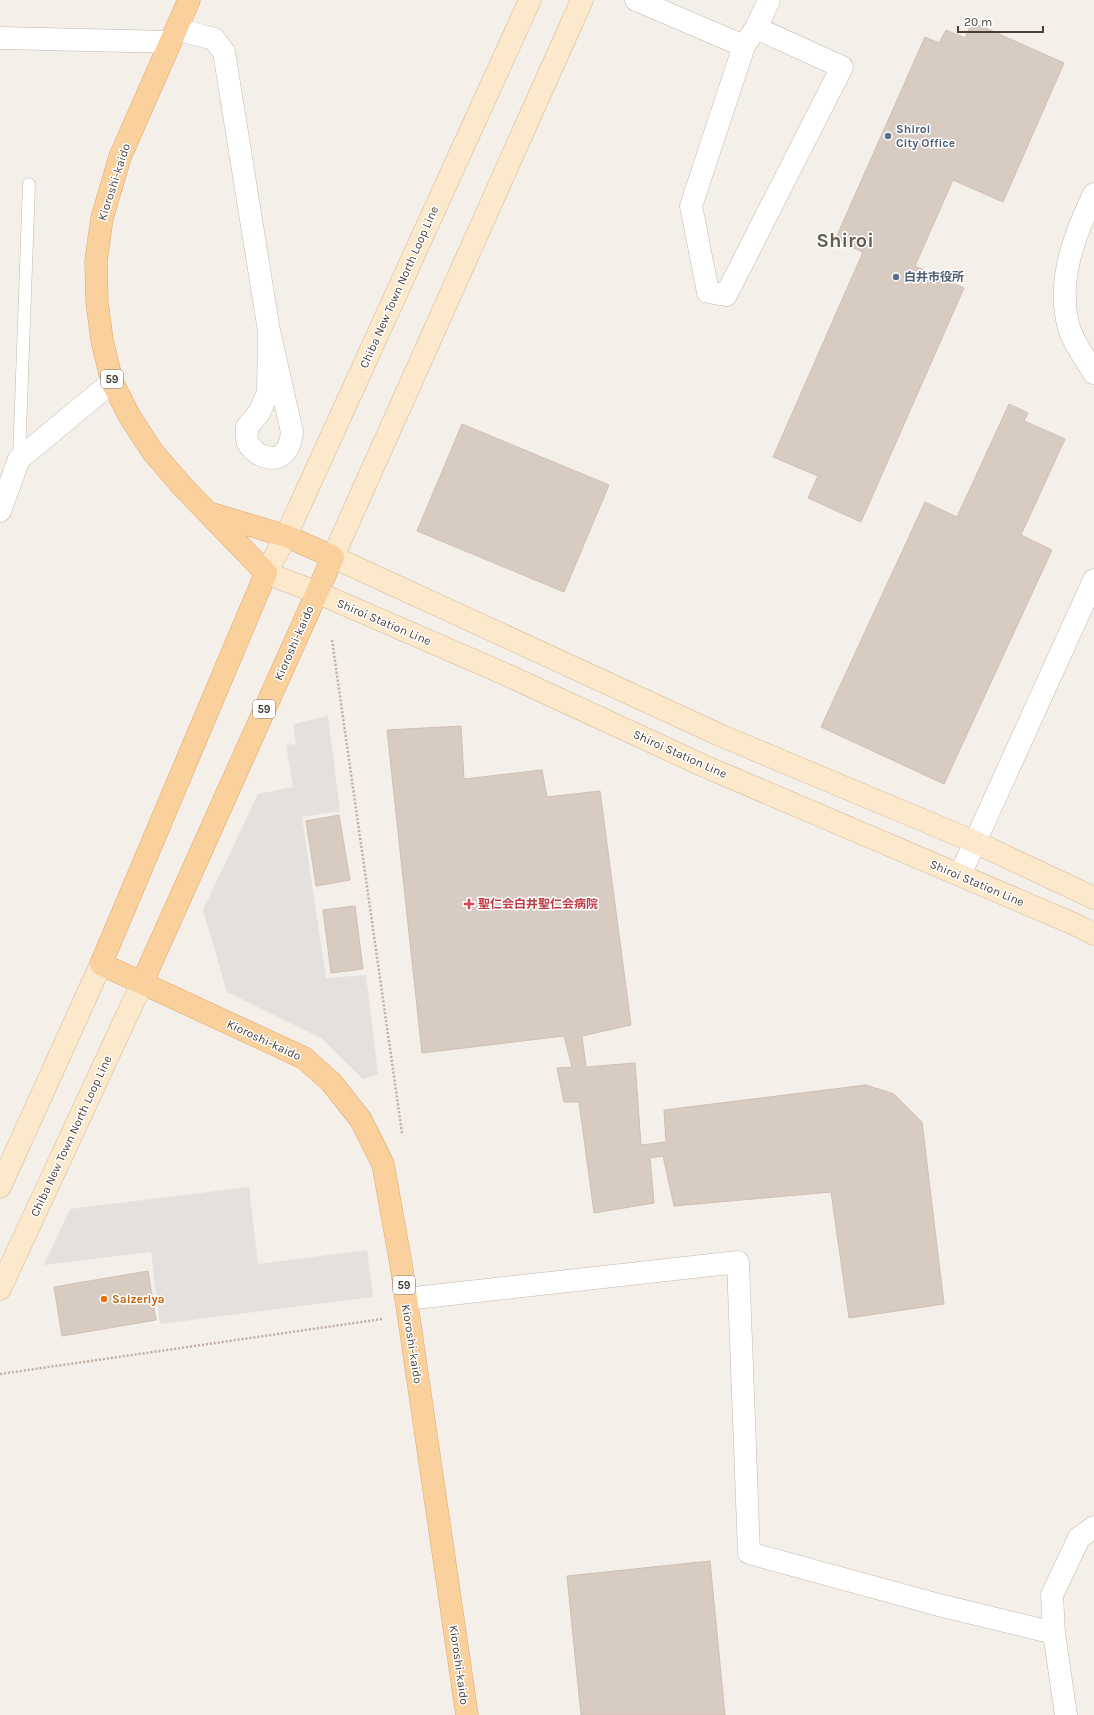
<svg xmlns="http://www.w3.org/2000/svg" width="1094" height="1715" font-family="Karla,'Noto Sans JP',sans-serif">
<rect width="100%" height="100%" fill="#f4efe9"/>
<path fill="#e3e0de" d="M328 716 340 811 302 817 326 978 366 975 378 1074 363 1079 321 1038 227 992 203 910 258 794 293 787 286 745 296 744 293 724Z
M249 1187 258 1264 367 1250 373 1297 160 1324 151 1252 44 1265 70 1209Z"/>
<path fill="#d8ccc2" stroke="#d0bfb2" d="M972 22 1064 63 1003 202 953 180 915 266 964 288 861 522 808 498 818 476 773 457 863 252 835 240 925 37 939 43 946 30 965 38Z
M1009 404 1028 413 1024 421 1065 439 1021 535 1052 550 944 784 821 727 925 502 957 517Z
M462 424 609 485 564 592 417 531Z
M461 726 464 779 542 770 547 797 600 791 631 1025 582 1036 586 1067 635 1063 641 1145 666 1142 664 1110 866 1085 894 1094 922 1122 944 1304 849 1318 831 1192 674 1206 663 1156 650 1158 654 1203 594 1213 579 1102H564L557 1068 572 1067 564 1036 422 1053 387 730Z
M339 815 350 880 316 886 306 821Z
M355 906 363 969 331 973 323 910Z
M148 1271 156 1320 62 1336 54 1287Z
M710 1561 725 1715H581L567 1576Z"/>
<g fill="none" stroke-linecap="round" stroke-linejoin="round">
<defs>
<path id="service" d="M19 459 29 184"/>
<path id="minor" d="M636 0 744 46
M756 28 842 67 726 295 708 292 691 206 744 46 756 28 769 0
M176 29 214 39 224 52 269 331 292 432C291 440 290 446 285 452 274 465 254 454 248 443 246 439 247 432 247 427L259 413 268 393 269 331
M0 38 170 42
M1094 194C1075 234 1057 279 1068 324 1072 341 1085 358 1094 373
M0 511 19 459 112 382
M960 875 1094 580
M406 1299 738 1262 749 1553 939 1605 1054 1633
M1066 1715 1054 1633 1052 1595 1079 1538 1094 1527"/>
<path id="secondary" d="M530 0 286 536 266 573 316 592 507 675 704 766 1074 924 1094 934
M582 0 333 557 722 736 975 842 1094 898
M0 1187 101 964
M0 1289 142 983"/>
<path id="primary" d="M189 0 120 157 102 218 96 261 97 302 102 340 112 382 130 417 152 451 182 486 266 573 101 964 304 1058 331 1082 361 1120 383 1164 401 1264 467 1715
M142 983 333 557 286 536 209 513"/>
</defs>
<use href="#service" stroke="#c2b8af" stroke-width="13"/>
<use href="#minor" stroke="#c2b8af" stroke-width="23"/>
<use href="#secondary" stroke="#d2ba9a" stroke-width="23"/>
<use href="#primary" stroke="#dfa96c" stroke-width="23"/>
<path stroke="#c0ae9e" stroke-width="2.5" stroke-dasharray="2 2" stroke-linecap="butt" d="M332 640 402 1133
M0 1374 382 1319"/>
<use href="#service" stroke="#fff" stroke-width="12"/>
<use href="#minor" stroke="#fff" stroke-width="22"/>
<use href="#secondary" stroke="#fce8cb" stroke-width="22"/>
<use href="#primary" stroke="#fad09c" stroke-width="22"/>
</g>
<g fill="#5c6f8a" stroke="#fff" stroke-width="1.5">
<circle cx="888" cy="136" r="4"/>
<circle cx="896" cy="277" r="4"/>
</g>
<path fill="#e0444e" stroke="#fff" stroke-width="1.5" d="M467 898h4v4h4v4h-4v4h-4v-4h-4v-4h4z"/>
<circle fill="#e8710a" stroke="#fff" stroke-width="1.5" cx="104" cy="1299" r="4"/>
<g text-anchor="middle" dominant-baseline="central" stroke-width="3" stroke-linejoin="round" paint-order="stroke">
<g fill="#fff" stroke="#7f7974" stroke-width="1">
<rect x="101" y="370" width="22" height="18" rx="3"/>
<rect x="253" y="700" width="22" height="18" rx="3"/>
<rect x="393" y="1276" width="22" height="18" rx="3"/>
</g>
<g font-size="11" font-weight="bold" fill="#483f38">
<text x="112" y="379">59</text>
<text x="264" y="709">59</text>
<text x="404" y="1285">59</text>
</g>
<g font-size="12" font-weight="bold" fill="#4e5e75" stroke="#fff" text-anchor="start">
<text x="896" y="129">Shiroi<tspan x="896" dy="14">City Office</tspan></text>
<text x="904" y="277">白井市役所</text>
</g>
<g font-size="12" fill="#483f38" stroke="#fff">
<text transform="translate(114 182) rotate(-72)">Kioroshi-kaido</text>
<text transform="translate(399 287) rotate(-66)">Chiba New Town North Loop Line</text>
<text transform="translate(384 622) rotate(23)">Shiroi Station Line</text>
<text transform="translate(294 643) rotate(-66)">Kioroshi-kaido</text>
<text transform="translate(680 754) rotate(24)">Shiroi Station Line</text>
<text transform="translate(977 883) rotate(23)">Shiroi Station Line</text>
<text transform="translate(264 1040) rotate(25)">Kioroshi-kaido</text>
<text transform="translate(71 1136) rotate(-65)">Chiba New Town North Loop Line</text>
<text transform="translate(412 1344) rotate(81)">Kioroshi-kaido</text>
<text transform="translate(459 1665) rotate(82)">Kioroshi-kaido</text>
</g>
<g font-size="12" font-weight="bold" fill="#be3a42" stroke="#fff" text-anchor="start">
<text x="478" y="904">聖仁会白井聖仁会病院</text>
</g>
<g font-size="12" font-weight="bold" fill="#c56008" stroke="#fff" text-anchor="start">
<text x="112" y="1299">Saizeriya</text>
</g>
<g font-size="20" font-weight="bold" fill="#6a5b4f" stroke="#fff">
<text x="845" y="240">Shiroi</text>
</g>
</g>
<path d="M958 26v6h85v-6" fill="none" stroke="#483f38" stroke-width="2"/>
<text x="964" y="26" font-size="12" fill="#483f38" stroke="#ffffff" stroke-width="3" paint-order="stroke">20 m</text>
</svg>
